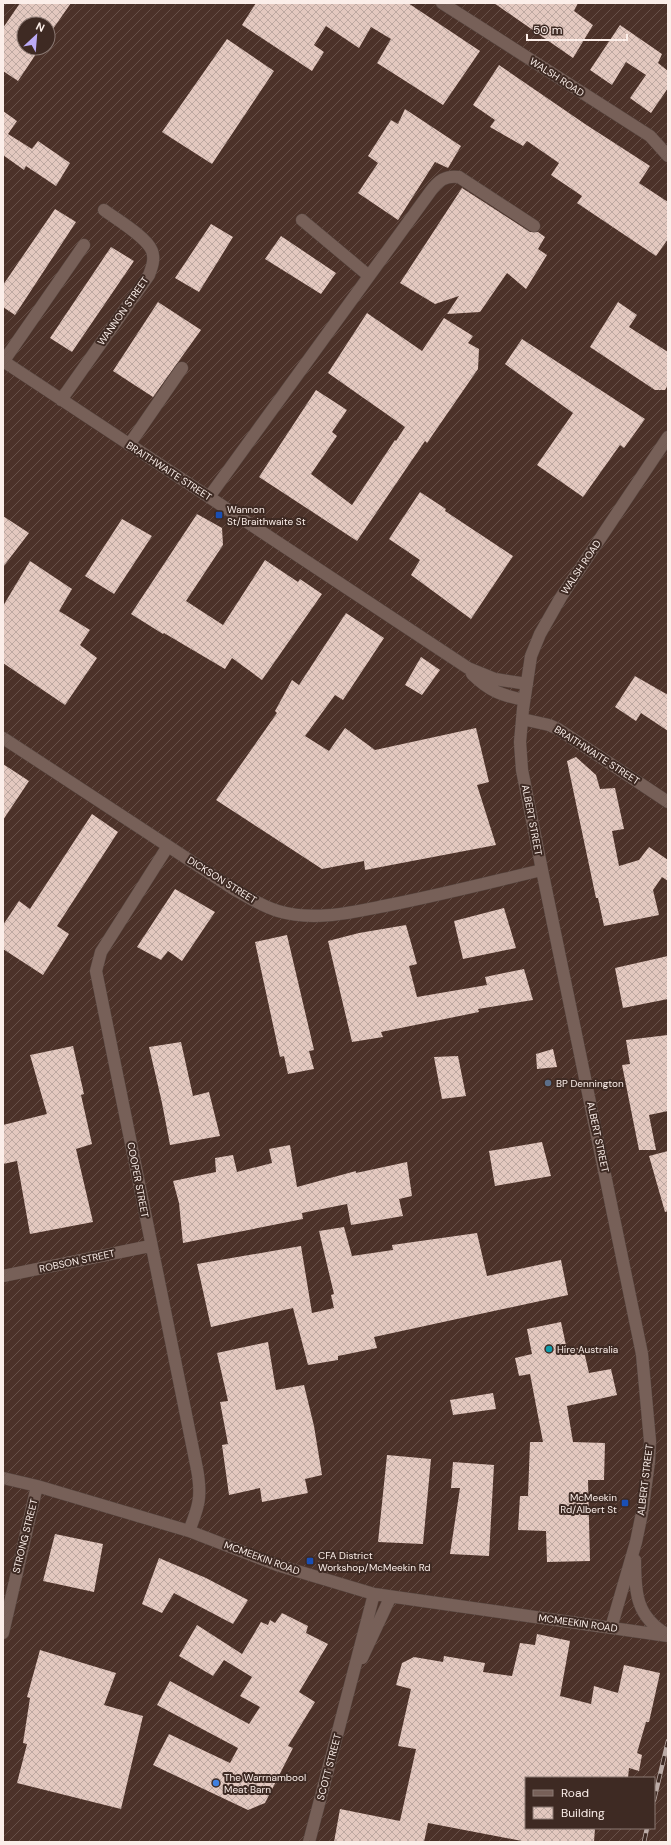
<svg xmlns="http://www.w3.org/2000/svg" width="671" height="1845" font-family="'DM Sans',sans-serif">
<defs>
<pattern id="industrial-furrows" width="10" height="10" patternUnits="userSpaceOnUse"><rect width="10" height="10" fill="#4c3229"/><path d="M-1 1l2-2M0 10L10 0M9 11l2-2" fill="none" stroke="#675048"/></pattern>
<pattern id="building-cross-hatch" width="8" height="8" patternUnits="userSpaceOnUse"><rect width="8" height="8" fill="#e3c8bf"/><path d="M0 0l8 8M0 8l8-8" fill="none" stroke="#bda8a1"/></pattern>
</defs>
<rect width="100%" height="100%" fill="#3e2a23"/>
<path fill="url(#industrial-furrows)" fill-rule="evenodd" d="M3 3H668V1842H3ZM24 24H48V48H24ZM526 1778H654V1828H526Z"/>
<path fill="url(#building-cross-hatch)" d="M20 3H71L48 36V24H24V48H40L18 81 3 71V28Z
M256 3H408L480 51 443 105 377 63 391 39 371 27 359 48 326 26 314 45 324 52 312 71 242 25Z
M494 3H578L574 11 593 25 573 58Z
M620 25 662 54 658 63 668 71V88L651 113 630 98 646 75 626 62 612 85 590 70Z
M227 39 274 71 212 164 162 132Z
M499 65 585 124 650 166 639 183 668 202V239L656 256 577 203 582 196 551 175 559 163 527 141 523 146 490 127 495 120 473 105Z
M405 109 461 146 448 168 435 162 398 220 358 193 378 163 368 156 391 120 398 124Z
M3 111 17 121 8 134 32 149 38 141 70 163 56 186 26 166 24 170 3 155Z
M462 188 530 232H538L545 237 538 249 547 255 526 289 507 273 480 312 447 314 459 296 435 304 400 283Z
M55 209 76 222 15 315 3 307V285Z
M211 224 233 237 199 292 175 278Z
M281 236 336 273 321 294 265 259Z
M111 247 134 261 72 352 50 338Z
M158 302 201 330 153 397 113 371Z
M618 302 637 315 629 327 668 352V385L665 390H655L590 347Z
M367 313 422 351 444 318 473 336 468 343 479 349 478 369 427 443 425 441 357 541 259 477 316 390 347 410 332 432 337 436 311 474 352 505 395 440 396 441 405 427 328 373Z
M522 339 645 419 624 448 620 445 583 497 537 465 573 413 505 364Z
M420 492 446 509 445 511 513 556 471 619 411 575 420 560 389 539Z
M197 514 222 528 223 545 186 601 223 625 265 560 298 582 300 579 322 594 262 680 232 658 225 669 164 633 163 634 131 614Z
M3 516 29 533 3 567Z
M122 519 152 536 114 594 85 576Z
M30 561 72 589 59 611 90 630 80 645 97 658 65 705 3 663V606Z
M346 613 384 638 343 700 335 695 305 736 329 751 345 728 375 750 476 728 489 782 477 785 496 845 365 870 364 861 322 869 216 800 277 713 275 711 292 680 299 685Z
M421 657 440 670 422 695 405 685Z
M635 676 668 695V731L641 713 636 721 615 707Z
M576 757 596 775 600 789 615 788 624 829 612 831 619 866 639 860 649 847 668 860V881L662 877 653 890 659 915 604 926 598 898H596L567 761Z
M3 764 29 781 3 820Z
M92 814 118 832 57 926 69 934 43 975 3 949V925L19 901 30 909Z
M175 889 215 912 182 961 168 951 161 960 137 947Z
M504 908 516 948 463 959 454 921Z
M406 925 417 964 409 966 417 997 487 985 485 977 524 969 533 1000 478 1009 479 1012 381 1032 383 1037 352 1042 328 941 359 933Z
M287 935 314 1050 309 1051 314 1069 288 1074 284 1056 280 1057 255 942Z
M668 956V999L623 1008 615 968Z
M668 1035V1111L649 1115 656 1150H639L622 1065 630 1064 626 1040Z
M181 1042 193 1096 209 1092 220 1136 170 1145 162 1103 149 1047Z
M73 1046 84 1094 81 1095 92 1144 76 1149 93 1222 30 1234 17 1161 3 1164V1125L47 1114 30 1055Z
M553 1049 557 1067 537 1069 536 1054Z
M458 1056 466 1096 442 1099 434 1057Z
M542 1142 551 1176 495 1186 489 1151Z
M290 1145 297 1187 356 1171V1173L407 1162 412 1196 399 1199 403 1216 351 1225 347 1204 302 1213 303 1219 183 1243 179 1203 173 1181 216 1172 215 1158 233 1155 237 1172 272 1163 269 1149Z
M668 1151V1211L665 1212 649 1156Z
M344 1227 352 1256 393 1250 392 1245 477 1233 487 1276 561 1260 568 1295 374 1337 377 1348 338 1356V1360L308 1365 293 1308 211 1327 197 1264 301 1246 312 1313 334 1308 331 1295 334 1294 319 1231Z
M561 1322 567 1350 583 1347 589 1373 611 1369 617 1395 567 1406 573 1442 605 1443 604 1480H588L590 1561 547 1562 546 1531 518 1530 520 1496H528L530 1442H543L530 1374 519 1376 515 1358 532 1354 527 1329Z
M268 1342 276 1390 304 1385 314 1426 322 1475 305 1479 308 1493 262 1502 260 1488 229 1495 222 1445 228 1444 220 1402 228 1401 217 1353Z
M493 1393 496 1409 453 1415 450 1400Z
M387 1455 431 1459 423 1544 378 1542Z
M453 1462 494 1465 489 1556 450 1554 460 1488H451Z
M55 1534 103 1544 94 1592 43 1581Z
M159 1558 206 1578 248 1600 233 1624 174 1593 162 1613 142 1604Z
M282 1613 308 1626 306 1633 328 1644 299 1692 315 1702 288 1746 293 1748 265 1803 248 1810 153 1765 169 1734 230 1763 238 1748 157 1705 170 1681 249 1724 260 1707 240 1696 252 1677 224 1660 213 1676 179 1656 197 1625 242 1654 261 1622 268 1625 270 1620 275 1623Z
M537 1634 570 1641 560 1696 591 1704 594 1686 618 1693 624 1665 660 1673 649 1722H646L637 1753 642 1755 639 1771 629 1768 628 1778H526V1828H595L594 1842H527L428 1823 424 1842H334L340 1809 400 1821 416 1749 398 1746 411 1689 396 1685 402 1663 414 1657 443 1662 444 1656 485 1663 483 1672 512 1676 520 1643 535 1645Z
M40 1650 116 1673 104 1705 143 1716 121 1809 17 1783 27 1744 23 1743 30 1698 27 1697Z"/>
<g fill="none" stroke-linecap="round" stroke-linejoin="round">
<defs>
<path id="minor" d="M442 3 650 136 668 156
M302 220 369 276
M3 361 468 668 495 679 527 684
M3 362 84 245
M61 400 149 275C152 267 155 259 152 251 147 237 116 219 104 210
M129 445 182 368
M209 497 430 192C438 181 445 175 459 177L534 226
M472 674C489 691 501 695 524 700
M522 719 549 725 558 729 668 802
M3 738 232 888C246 896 261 906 278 911 314 922 353 912 389 905 440 895 491 882 542 870
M168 846 101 952 96 971 197 1469C202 1496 199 1506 189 1531
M3 1276 150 1246
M3 1478 37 1486 189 1531 277 1565 374 1594 668 1636
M635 1560C635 1593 636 1617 668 1635
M611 1628 636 1542 642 1513 649 1462 650 1441 642 1354 542 870 522 770 520 742 523 709 531 656 540 634 561 597 668 437
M3 1633 37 1486
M362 1658 390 1598
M309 1842 374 1594"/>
</defs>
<use href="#minor" stroke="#584741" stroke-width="13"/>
<use href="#minor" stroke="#776058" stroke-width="12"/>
<defs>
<path id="rail" d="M654 1800 668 1741
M644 1842 647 1828"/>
</defs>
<use href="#rail" stroke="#bcaca7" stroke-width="4.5"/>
<use href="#rail" stroke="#3e2a23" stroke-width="3" stroke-dasharray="9" stroke-linecap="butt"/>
</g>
<g fill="#1a4fb4" stroke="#3e2a23" stroke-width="1.5">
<rect x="215" y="511" width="8" height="8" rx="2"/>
<rect x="621" y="1499" width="8" height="8" rx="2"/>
<rect x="306" y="1557" width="8" height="8" rx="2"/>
</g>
<circle fill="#5c6f8a" stroke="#3e2a23" stroke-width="1.5" cx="548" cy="1083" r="4"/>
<circle fill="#0f9aa8" stroke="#3e2a23" stroke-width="1.5" cx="549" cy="1349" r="4"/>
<circle fill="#3f7fe0" stroke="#3e2a23" stroke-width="1.5" cx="216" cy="1783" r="4"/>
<g text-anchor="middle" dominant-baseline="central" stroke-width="4" stroke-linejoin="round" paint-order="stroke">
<g font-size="10" fill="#fbeee9" stroke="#3e2a23">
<text transform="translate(557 77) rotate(33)">WALSH ROAD</text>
<text transform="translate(123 311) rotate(-55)">WANNON STREET</text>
<text transform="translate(169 471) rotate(33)">BRAITHWAITE STREET</text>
<text transform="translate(581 567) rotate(-56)">WALSH ROAD</text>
<text transform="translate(597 755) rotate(33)">BRAITHWAITE STREET</text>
<text transform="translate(532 820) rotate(79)">ALBERT STREET</text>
<text transform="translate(222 880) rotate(32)">DICKSON STREET</text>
<text transform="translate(598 1137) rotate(78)">ALBERT STREET</text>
<text transform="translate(138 1180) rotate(79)">COOPER STREET</text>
<text transform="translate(77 1261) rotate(-12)">ROBSON STREET</text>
<text transform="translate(645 1480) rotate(-83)">ALBERT STREET</text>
<text transform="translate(25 1536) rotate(-76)">STRONG STREET</text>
<text transform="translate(262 1558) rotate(20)">MCMEEKIN ROAD</text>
<text transform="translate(578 1623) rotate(8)">MCMEEKIN ROAD</text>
<text transform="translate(329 1767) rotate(-75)">SCOTT STREET</text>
</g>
<g font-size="10" fill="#fbeee9" stroke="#3e2a23" text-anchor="start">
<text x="227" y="509">Wannon<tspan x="227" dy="12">St/Braithwaite St</tspan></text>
<text x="556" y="1083">BP Dennington</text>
<text x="557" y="1349">Hire Australia</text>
<text x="617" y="1497" text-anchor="end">McMeekin<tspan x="617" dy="12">Rd/Albert St</tspan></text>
<text x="318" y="1555">CFA District<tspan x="318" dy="12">Workshop/McMeekin Rd</tspan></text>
<text x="224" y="1777">The Warrnambool<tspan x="224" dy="12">Meat Barn</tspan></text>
</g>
</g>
<rect width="671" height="1845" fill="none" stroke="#fbeee9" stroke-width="8"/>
<rect x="525" y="1777" width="130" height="52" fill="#3e2a23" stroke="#8a7872"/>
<rect x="533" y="1790" width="20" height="6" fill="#776058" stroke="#8a7872"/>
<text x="561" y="1797" font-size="12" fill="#fbeee9">Road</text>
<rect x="533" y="1807" width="20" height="12" fill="url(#building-cross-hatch)" stroke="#8a7872"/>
<text x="561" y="1817" font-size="12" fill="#fbeee9">Building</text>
<g transform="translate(36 36) rotate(26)"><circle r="19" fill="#3e2a23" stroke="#8a7872"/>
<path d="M0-3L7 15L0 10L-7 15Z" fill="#bbaaf6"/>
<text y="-6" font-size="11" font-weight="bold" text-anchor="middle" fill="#fbeee9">N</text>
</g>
<path d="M527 34v6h100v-6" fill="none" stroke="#fbeee9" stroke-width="2"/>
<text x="533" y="34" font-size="12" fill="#fbeee9" stroke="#3e2a23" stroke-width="3" paint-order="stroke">50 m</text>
</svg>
